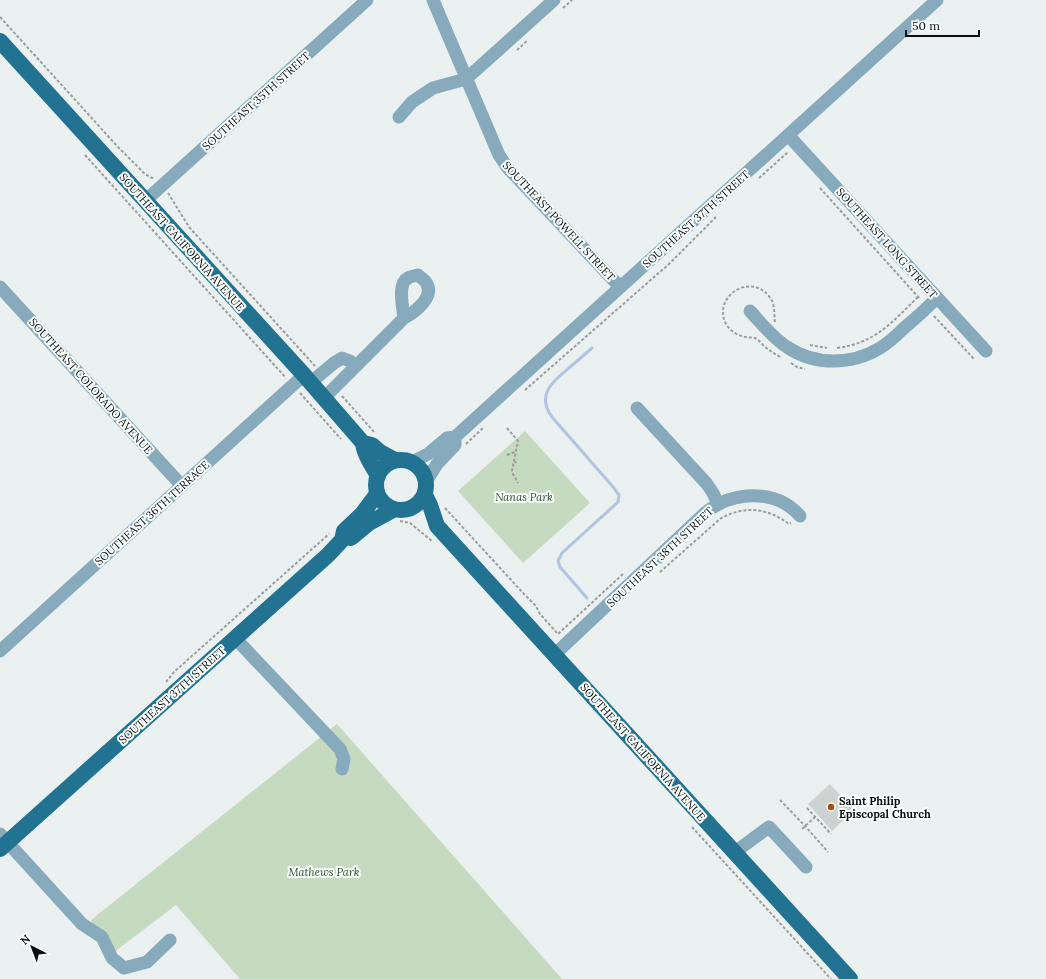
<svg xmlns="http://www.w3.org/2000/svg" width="1046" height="979" font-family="Lora,serif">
<rect width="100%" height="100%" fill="#ebf0f0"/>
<path fill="#c6dabf" d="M525 431 590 503 523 563 458 491Z
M337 724 562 979H240L176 905 105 959 91 920Z"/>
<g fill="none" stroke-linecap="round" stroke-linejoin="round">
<path stroke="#b2c4e0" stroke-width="3" d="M587 598 560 567 558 561 562 553 618 502 619 495 614 488 552 417C536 395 552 382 569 368 577 361 585 354 592 348"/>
</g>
<path fill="#ced2d0" d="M830 784 854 810 832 831 808 804Z"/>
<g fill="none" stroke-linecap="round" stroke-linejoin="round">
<path stroke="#9b9e9e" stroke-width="2" stroke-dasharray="3 2" stroke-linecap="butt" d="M563 8 572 0
M0 17 117 146 145 174 154 179
M517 50 528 40
M85 155 286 378
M759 178 788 152
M820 188 920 299
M168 193 189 227 315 366
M934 316 974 359
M775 322C774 316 775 307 772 301 771 298 767 294 765 292 744 275 713 300 726 324 730 331 738 336 746 337 749 338 752 337 755 338 758 339 761 343 764 346 770 351 775 354 782 358
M810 345 827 348
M837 348C876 343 892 322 919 296
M791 363 797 367 805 369
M525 390 669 264 716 217
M300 393 341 439
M342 396 375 433
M507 428 518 441 512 471 513 474 518 483
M466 444 483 428
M507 455 515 452
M514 461 518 464
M445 508 524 594 536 606 540 614 558 634 623 574
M400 521 410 523 433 542
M660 572 720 519C743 505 768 508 789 524L791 523
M166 682 174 672 329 534
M780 800 805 826 828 852
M807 808 831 834
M692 827 831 979
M802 829 815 817"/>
<path stroke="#87abbd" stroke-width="13" d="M433 0 499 155 507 167 620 287
M399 117 412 102 433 88 466 79 554 0
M788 135 986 351
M145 201 367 0
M0 287 182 486
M750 311C762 324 773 338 787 347 815 366 852 365 880 348 888 343 896 336 903 329 915 319 926 309 937 298
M310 383 334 363 342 358 350 361 355 367
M324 398 404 318C415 312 437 296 425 281 423 279 420 277 418 275 415 276 411 276 408 278 397 283 403 308 404 318
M637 408 707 484 713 493 718 504
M412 462 428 454 447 438 455 437 937 0
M427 480 437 464 455 445V437
M235 638 340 749 344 759 342 769
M0 651 304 375
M554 655 705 513C732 491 776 488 800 516
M0 834 82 924 102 937 112 958 124 968 147 962 170 940
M735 852 769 827 806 867"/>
<path stroke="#227291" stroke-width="16" d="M0 41 304 375 363 443C364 454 372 465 378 476
M363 443 372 445 380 452 395 460
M376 485a25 25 0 1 1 50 0a25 25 0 1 1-50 0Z
M425 495 430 505 437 526 850 979
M350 538 352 537 369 523 393 510
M0 849 328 555 342 540 344 531 362 514 377 494"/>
</g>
<circle fill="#ad4b11" stroke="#f8fdfd" stroke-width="1.5" cx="831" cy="807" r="4"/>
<g text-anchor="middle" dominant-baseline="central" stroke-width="4" stroke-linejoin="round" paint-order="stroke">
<g font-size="11" fill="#0c0d0d" stroke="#f8fdfd">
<text transform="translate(256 101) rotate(-42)">SOUTHEAST 35TH STREET</text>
<text transform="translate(696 219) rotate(-42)">SOUTHEAST 37TH STREET</text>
<text transform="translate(559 221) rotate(47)">SOUTHEAST POWELL STREET</text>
<text transform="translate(182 242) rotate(48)">SOUTHEAST CALIFORNIA AVENUE</text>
<text transform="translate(887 243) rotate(48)">SOUTHEAST LONG STREET</text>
<text transform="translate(91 386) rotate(48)">SOUTHEAST COLORADO AVENUE</text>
<text transform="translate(152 513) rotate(-42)">SOUTHEAST 36TH TERRACE</text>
<text transform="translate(660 557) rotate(-43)">SOUTHEAST 38TH STREET</text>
<text transform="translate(172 695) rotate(-42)">SOUTHEAST 37TH STREET</text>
<text transform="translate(643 752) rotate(48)">SOUTHEAST CALIFORNIA AVENUE</text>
</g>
<g font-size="11" font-style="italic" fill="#304d24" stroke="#f8fdfd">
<text x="524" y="497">Nanas Park</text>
<text x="324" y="872">Mathews Park</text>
</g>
<g font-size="11" font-weight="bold" fill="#0c0d0d" stroke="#f8fdfd" text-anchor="start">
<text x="839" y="801">Saint Philip<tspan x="839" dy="13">Episcopal Church</tspan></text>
</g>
</g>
<g transform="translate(32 947) rotate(318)" stroke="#f8fdfd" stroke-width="3" paint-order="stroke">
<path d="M0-3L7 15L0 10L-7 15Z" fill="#0c0d0d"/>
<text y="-6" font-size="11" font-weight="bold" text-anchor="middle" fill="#0c0d0d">N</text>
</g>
<path d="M906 30v6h73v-6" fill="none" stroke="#0c0d0d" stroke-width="2"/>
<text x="912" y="30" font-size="12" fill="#0c0d0d" stroke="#f8fdfd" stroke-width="3" paint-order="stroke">50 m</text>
</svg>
